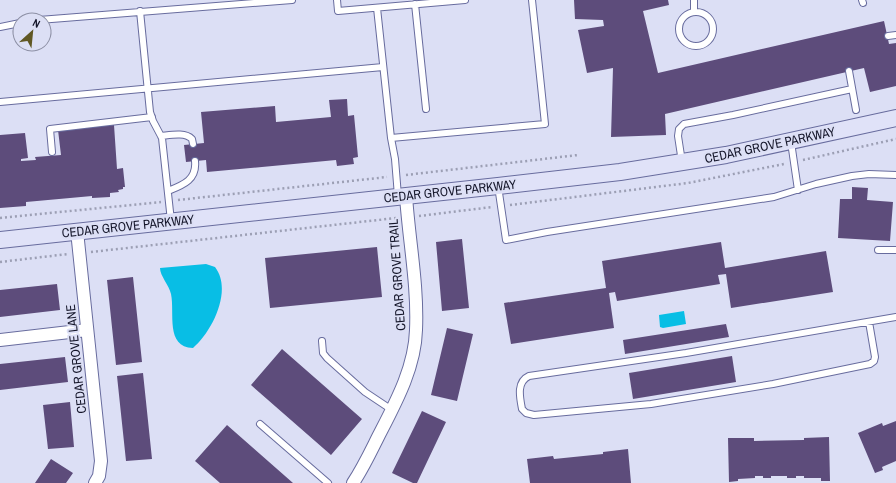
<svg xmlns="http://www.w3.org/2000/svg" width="896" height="483" font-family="'Archivo Narrow',sans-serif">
<rect width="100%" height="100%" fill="#dcdff5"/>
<path fill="#08bee5" d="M206 264 215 267C233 290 212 332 193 348 165 347 175 313 171 294 169 285 160 276 160 268Z
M684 311 686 324 663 328 660 327 659 315Z"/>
<path fill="#5d4c7b" d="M574 0H668L669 5 643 11 658 73 884 21 889 44 896 43V86L870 92 864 68 665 114 666 135 611 137 613 68 587 73 578 30 604 26 603 20 575 19Z
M347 99 348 116 354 115 358 157 353 158 354 164 337 166 336 160 207 172 206 160 186 162 184 145 204 143 201 112 275 106 276 122 331 117 329 100Z
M114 125 117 169 123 168 125 187H123V189L118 190 119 192 110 193V197L92 198V196L26 202V206L0 208V135L25 133 28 158 21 159V161L36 160 35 157 61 155 58 130Z
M852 187 868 188 867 200 893 202 890 241 838 238 840 199H852Z
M462 239 469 308 442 311 436 242Z
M721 242 725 268 826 251 833 292 731 308 726 274 718 275 720 284 617 301 615 292 609 293 614 328 511 344 504 303 606 288 602 261Z
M377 247 382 297 270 308 265 258Z
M133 277 142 362 116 365 107 280Z
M57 284 60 310 0 317V290Z
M726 324 729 337 625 354 623 340Z
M447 328 473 334 457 401 431 395Z
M282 349 362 419 331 455 251 385Z
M732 356 736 382 633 399 629 373Z
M65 357 68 382 0 390V364Z
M143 373 152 459 126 461 117 376Z
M70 402 74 447 48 449 43 405Z
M422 411 446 422 417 483H413L392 473Z
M896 421V461L882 467 883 470 875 473 858 433 882 423 883 426Z
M227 425 293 483H220L195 461Z
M829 437 830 481H821V478H804V476H796V478H787V476H771V478H763V476H755V478L738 479V481L729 482 728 438H754V441L804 440V438Z
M628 449 631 483H530L527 459 553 456 554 459 603 454V452Z
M51 459 73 473 66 483H35Z"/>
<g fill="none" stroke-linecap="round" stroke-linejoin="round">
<defs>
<path id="lane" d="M337 0 338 11 465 0
M862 0 863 3
M415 4 426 109
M377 8 391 138 545 124 532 0
M140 11 150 112 153 121 162 138 171 221
M694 12V0
M679 29a17 17 0 1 1 34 0a17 17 0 1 1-34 0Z
M39 20 292 0
M0 27 20 23
M888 36 896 35
M849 71 856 110
M0 102 383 67
M161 136C171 135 185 132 192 139L193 144
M391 138 395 159 398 196
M791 142 798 190
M52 152 50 129 152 117
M682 162 678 136 679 129 684 124 733 115 852 89
M498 186 506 240 547 232 774 197 816 184 852 176 869 174 896 175
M168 191C183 185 197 180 195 161
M878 250H896
M869 322 875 357 874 361 870 364 773 384 651 404 534 415 526 413 522 409C520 398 516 382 529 376L686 353 896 317
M322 341 323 353 327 358 365 392 392 410
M260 424 328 483"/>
<path id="street" d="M77 231 101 461 99 476 95 483
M0 340 87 330
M353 483C363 468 370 453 378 437 395 404 415 368 416 330 418 285 409 241 406 196"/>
<path id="secondary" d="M0 240 498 186 620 172 726 155 896 118"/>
</defs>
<use href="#lane" stroke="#686c9e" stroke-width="8"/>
<use href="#street" stroke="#686c9e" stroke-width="14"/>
<use href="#secondary" stroke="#686c9e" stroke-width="18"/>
<path stroke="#9c9fb4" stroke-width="2.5" stroke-dasharray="2 3" stroke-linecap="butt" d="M803 160 896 139
M406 175 578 155
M178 200 387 177
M510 205 688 183 784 164
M419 216 492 207
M0 218 161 202
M91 252 396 218
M0 262 68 254"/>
<use href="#lane" stroke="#fff" stroke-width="6"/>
<use href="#street" stroke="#fff" stroke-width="12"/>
<use href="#secondary" stroke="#e0e2f8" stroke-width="16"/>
</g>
<g text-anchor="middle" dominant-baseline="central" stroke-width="4" stroke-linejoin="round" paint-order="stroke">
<g font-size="13" fill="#15162a" stroke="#dcdff5">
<text transform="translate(770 145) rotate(-12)">CEDAR GROVE PARKWAY</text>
<text transform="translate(450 191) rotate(-6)">CEDAR GROVE PARKWAY</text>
<text transform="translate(128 226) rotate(-6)">CEDAR GROVE PARKWAY</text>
<text transform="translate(397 275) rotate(-94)">CEDAR GROVE TRAIL</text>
<text transform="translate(76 359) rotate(-96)">CEDAR GROVE LANE</text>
</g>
</g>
<g transform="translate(32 32) rotate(27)"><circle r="19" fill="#dcdff5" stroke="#8c8fa4"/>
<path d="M0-3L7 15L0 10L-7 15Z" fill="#605724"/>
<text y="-6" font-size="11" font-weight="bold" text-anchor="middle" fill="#15162a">N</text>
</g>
</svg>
